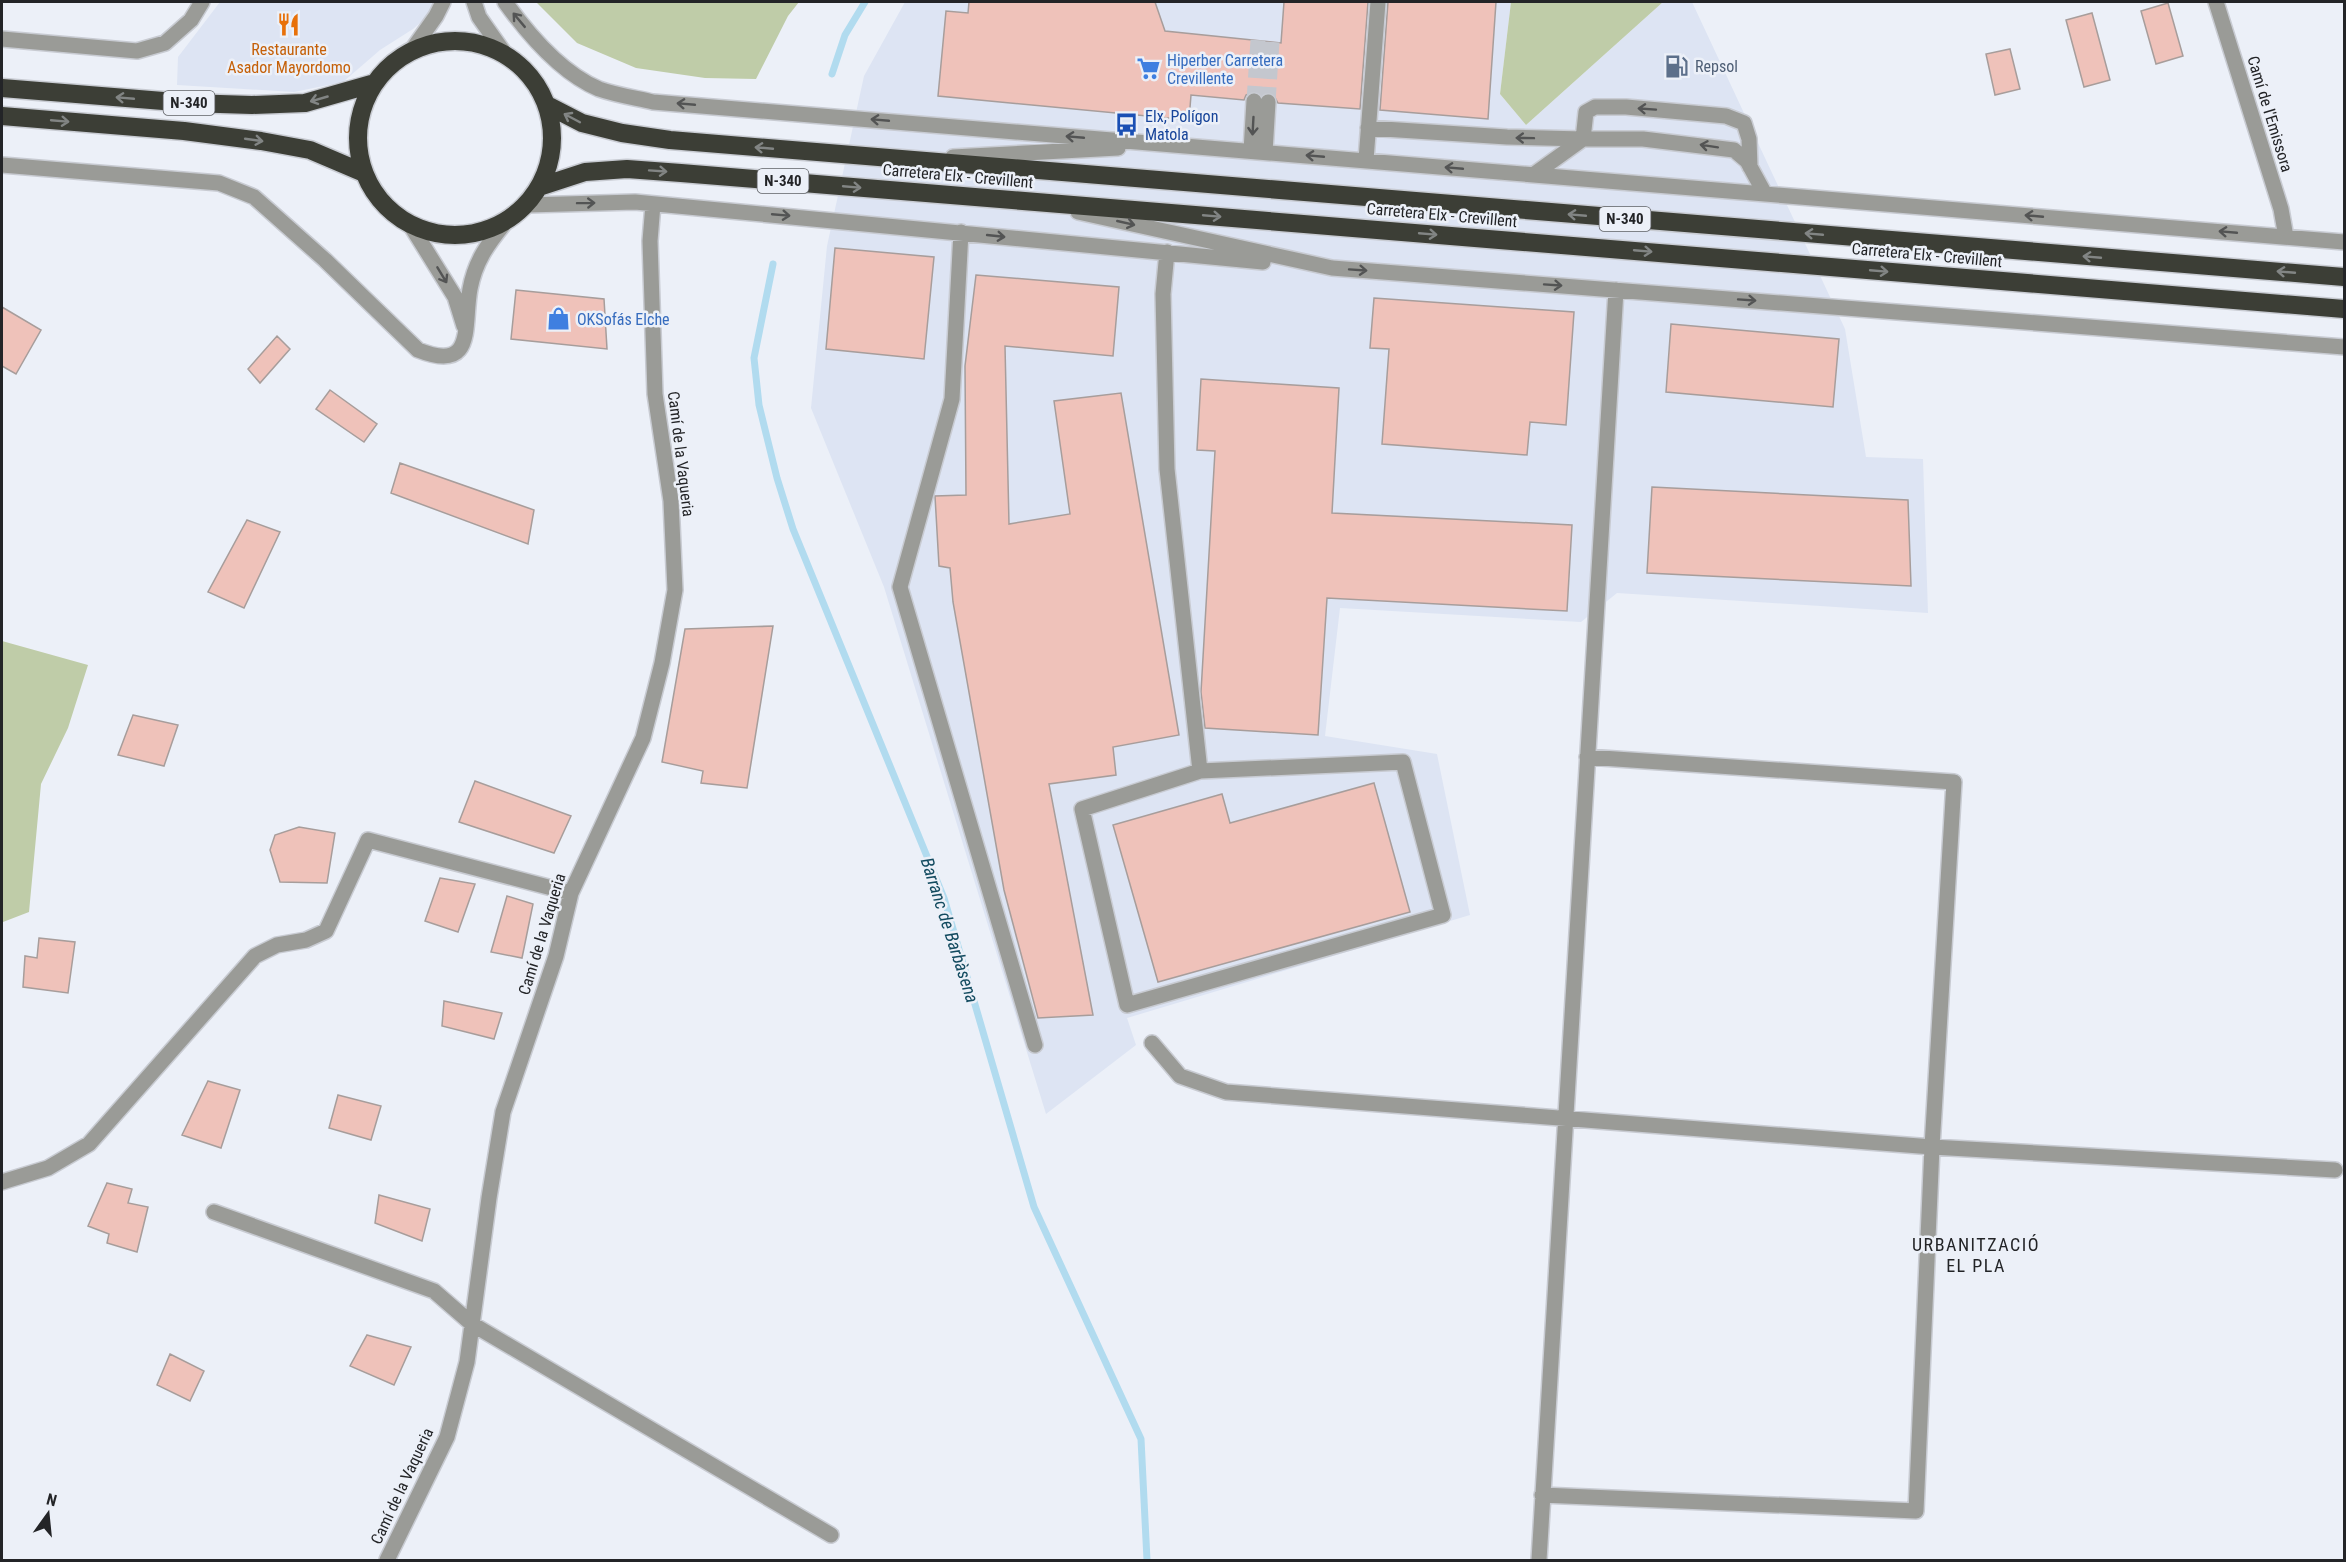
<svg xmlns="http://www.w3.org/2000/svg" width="2346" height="1562" font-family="'Roboto Condensed',sans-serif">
<rect width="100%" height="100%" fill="#ecf0f8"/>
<path fill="#dde4f3" d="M220 2H437L433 12 413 29 380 50 343 82 294 92 177 85 178 57Z
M905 2H1511L1500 94 1526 125 1663 2H1692L1845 329 1866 457 1923 459 1928 613 1617 593 1581 622 1340 608 1325 736 1437 754 1470 915 1127 1018 1136 1045 1046 1114 884 587 811 408 827 246 864 76Z"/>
<path fill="#bfcca8" d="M536 2H799L788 16 756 79 705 78 636 68 577 43Z
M1511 2H1663L1526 125 1500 94Z
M2 641 88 665 68 728 41 784 29 912 3 922Z"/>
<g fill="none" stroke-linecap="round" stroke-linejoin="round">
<path stroke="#b1dbef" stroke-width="7" d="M832 74 845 35 865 2
M773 264 754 358 759 405 777 478 793 529 944 898 1034 1207 1141 1439 1147 1560"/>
</g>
<path fill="#efc2ba" stroke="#a79d9b" stroke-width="1.5" d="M969 2H1155L1165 31 1281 43 1284 2H1368L1360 109 1278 103 1273 94 1268 92 1261 95 1254 91 1246 95 1244 100 1191 95 1189 120 938 96 946 11 968 13Z
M1388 2H1496L1488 119 1380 110Z
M2168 3 2183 56 2156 64 2141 11Z
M2092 13 2110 80 2084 87 2066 20Z
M2010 49 2020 89 1995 95 1986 54Z
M835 248 934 257 924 359 826 349Z
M976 275 1119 287 1113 356 1005 346 1009 524 1070 514 1054 401 1121 393 1179 735 1113 747 1116 775 1049 784 1093 1015 1038 1018 1004 890 953 602 950 568 939 566 935 496 966 495 965 366Z
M516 290 604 299 607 349 511 339Z
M1374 298 1574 312 1566 425 1530 422 1527 455 1382 444 1389 349 1370 348Z
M2 307 41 330 16 374 2 366Z
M1671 324 1839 339 1833 407 1666 392Z
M277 336 290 349 260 383 248 369Z
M1201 379 1339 388 1332 513 1572 525 1567 611 1327 598 1318 735 1205 728 1201 692 1215 451 1197 450Z
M330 390 377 424 364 442 316 409Z
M400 463 534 510 528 544 391 493Z
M1652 487 1908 500 1911 586 1647 573Z
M247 520 280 532 244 608 208 592Z
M773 626 747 788 701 783 703 771 662 762 685 629Z
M133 715 178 725 164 766 118 755Z
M475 781 571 816 554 853 459 822Z
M1374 783 1410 912 1158 982 1113 825 1222 794 1230 823Z
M299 827 335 833 327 883 280 882 270 850 275 835Z
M440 878 475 884 458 932 425 921Z
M507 896 533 904 522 958 491 952Z
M39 938 75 942 68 993 23 987 25 956 37 958Z
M444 1001 502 1013 494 1039 442 1026Z
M208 1081 240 1090 221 1148 182 1135Z
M338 1095 381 1106 371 1140 329 1128Z
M107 1183 132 1189 128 1203 148 1207 137 1252 107 1243 109 1234 88 1226Z
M379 1195 430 1209 422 1241 375 1223Z
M367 1335 411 1347 394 1385 350 1366Z
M170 1354 204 1371 190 1401 157 1385Z"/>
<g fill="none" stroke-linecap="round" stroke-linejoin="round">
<path stroke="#c4c7ce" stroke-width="15" stroke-dasharray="15 8" stroke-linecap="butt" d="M1254 101 1258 40
M1268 102 1272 42"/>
<defs>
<path id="minor" d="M474 2 479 17 505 54
M505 2C528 34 561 73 599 89 616 95 636 98 653 102L2344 242
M2216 2 2281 209 2286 237
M2 39 137 51 165 43 191 20 202 2
M412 50 436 16 443 2
M1368 128 1507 137 1583 139 1586 112 1595 107H1626L1726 116 1744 123 1749 139 1750 167
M1251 151 1254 101
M1265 152 1268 102
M953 157 1118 148
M1366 160 1378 2
M2 165 219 183 254 197 325 260 418 350C476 373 463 327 470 289 475 262 487 245 504 224
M1533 175 1583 139H1643L1734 150 1747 161 1765 194
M528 205 635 202 1263 262
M1078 212 1332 268 2344 347
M411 226 455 297 464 326
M961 232 952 399 900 587 1035 1045
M1167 252 1163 294 1167 469 1200 771 1082 809 1127 1005 1443 915 1403 762 1200 771
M1152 1043 1180 1076 1226 1092 1932 1147 2335 1170
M2 1182 48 1168 89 1144 255 956 277 945 306 940 326 931 368 840 571 893
M214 1212 434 1291 472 1324 831 1535
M1542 1495 1916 1511 1932 1147 1954 782 1587 757
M387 1560 447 1437 467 1362 489 1198 503 1112 556 956 571 893 643 738 662 663 675 590 671 501 655 394 650 241 653 204
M1539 1560 1616 290"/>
<path id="highway" d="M358 138a97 97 0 1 1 194 0a97 97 0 1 1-194 0Z
M2 88 188 103 252 105 305 103 375 83
M547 105 582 123 622 133 670 140 2344 277
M2 116 184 131 261 141 310 150 364 173
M539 187 585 172 627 169 681 173 2344 309"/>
</defs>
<use href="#minor" stroke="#c8cbd2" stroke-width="18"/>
<use href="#highway" stroke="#c8cbd2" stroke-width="21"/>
<use href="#minor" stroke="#9a9b97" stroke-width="15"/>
<use href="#highway" stroke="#3c3e36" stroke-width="18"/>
</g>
<defs><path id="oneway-shaft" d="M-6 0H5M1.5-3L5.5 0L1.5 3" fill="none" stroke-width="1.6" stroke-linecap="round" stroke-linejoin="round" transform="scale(1.5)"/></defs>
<g stroke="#535454">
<use href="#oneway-shaft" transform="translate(519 20) rotate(-130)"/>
<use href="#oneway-shaft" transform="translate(686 104) rotate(-175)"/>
<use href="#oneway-shaft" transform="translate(1647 109) rotate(-176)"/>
<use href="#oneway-shaft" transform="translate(880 120) rotate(-175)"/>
<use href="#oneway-shaft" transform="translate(1253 126) rotate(93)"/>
<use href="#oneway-shaft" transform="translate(1075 137) rotate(-175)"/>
<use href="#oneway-shaft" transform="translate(1525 138) rotate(-179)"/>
<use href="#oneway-shaft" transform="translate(1709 146) rotate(-171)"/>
<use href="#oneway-shaft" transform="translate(1315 156) rotate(-175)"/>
<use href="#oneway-shaft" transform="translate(1454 168) rotate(-175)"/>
<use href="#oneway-shaft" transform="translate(586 203) rotate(-1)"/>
<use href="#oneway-shaft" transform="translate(781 215) rotate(5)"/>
<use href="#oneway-shaft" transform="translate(2034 216) rotate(-175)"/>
<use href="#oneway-shaft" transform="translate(1126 223) rotate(13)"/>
<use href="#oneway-shaft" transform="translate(2228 232) rotate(-175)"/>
<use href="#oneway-shaft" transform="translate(996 236) rotate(6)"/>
<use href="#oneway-shaft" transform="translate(1358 270) rotate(4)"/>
<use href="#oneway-shaft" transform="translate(442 275) rotate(59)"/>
<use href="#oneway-shaft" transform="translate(1553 285) rotate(4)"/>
<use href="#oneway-shaft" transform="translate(1747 300) rotate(4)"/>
</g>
<g stroke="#828584">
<use href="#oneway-shaft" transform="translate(125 98) rotate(-175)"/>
<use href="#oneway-shaft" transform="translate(319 99) rotate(164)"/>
<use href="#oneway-shaft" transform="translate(572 118) rotate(-152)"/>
<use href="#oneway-shaft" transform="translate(60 121) rotate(5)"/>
<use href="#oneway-shaft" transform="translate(254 140) rotate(8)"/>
<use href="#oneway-shaft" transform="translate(764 148) rotate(-175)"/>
<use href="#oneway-shaft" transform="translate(658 171) rotate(4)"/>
<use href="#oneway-shaft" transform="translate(852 187) rotate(5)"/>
<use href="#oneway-shaft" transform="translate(1577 215) rotate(-175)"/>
<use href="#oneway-shaft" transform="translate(1212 216) rotate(5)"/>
<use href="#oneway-shaft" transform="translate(1428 234) rotate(5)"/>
<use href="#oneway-shaft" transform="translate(1814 234) rotate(-175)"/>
<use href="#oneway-shaft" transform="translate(1643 251) rotate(5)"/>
<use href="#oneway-shaft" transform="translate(2092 257) rotate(-175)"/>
<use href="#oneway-shaft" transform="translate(1879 271) rotate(5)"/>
<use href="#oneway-shaft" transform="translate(2286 272) rotate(-175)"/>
</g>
<defs>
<symbol id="restaurant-bare" viewBox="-9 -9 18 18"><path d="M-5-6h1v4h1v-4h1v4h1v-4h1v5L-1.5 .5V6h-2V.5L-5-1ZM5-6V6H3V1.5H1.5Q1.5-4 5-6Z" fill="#e8710a" stroke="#ecf0f8" stroke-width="2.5" paint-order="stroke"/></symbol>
<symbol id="fuel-bare" viewBox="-9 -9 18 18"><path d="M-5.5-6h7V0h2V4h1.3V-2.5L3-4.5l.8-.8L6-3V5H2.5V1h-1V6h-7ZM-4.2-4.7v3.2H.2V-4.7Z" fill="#5c6f8a" stroke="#ecf0f8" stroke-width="2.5" paint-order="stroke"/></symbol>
<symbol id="supermarket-bare" viewBox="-9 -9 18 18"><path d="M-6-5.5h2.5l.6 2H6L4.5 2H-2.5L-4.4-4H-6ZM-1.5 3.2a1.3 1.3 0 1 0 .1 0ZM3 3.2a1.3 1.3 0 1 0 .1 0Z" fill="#3f7fe0" stroke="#ecf0f8" stroke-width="2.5" paint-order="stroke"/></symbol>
<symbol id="bus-bare" viewBox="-9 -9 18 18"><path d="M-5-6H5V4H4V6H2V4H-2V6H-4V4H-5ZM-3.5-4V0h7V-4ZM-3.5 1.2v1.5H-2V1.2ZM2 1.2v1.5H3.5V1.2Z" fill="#1a4fb4" stroke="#ecf0f8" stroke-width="2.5" paint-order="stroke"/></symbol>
<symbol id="shop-bare" viewBox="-9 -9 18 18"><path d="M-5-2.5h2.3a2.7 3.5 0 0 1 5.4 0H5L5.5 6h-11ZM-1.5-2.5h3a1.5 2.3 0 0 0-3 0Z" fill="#3f7fe0" stroke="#ecf0f8" stroke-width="2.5" paint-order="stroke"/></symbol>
</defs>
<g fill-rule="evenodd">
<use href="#restaurant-bare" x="272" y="8" width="33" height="33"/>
<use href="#fuel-bare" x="1660" y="50" width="33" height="33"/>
<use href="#supermarket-bare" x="1132" y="52" width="33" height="33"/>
<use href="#bus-bare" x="1110" y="108" width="33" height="33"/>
<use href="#shop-bare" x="542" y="302" width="33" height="33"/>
</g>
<g text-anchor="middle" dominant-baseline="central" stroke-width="5" stroke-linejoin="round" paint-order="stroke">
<g fill="#ecf0f8" stroke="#5f6166" stroke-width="1.5">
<rect x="163.5" y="91" width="51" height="24" rx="4.5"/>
<rect x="757.5" y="169" width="51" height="24" rx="4.5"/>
<rect x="1599.5" y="207" width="51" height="24" rx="4.5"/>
</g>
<g font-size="15" font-weight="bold" fill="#232427">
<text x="189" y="103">N-340</text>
<text x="783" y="181">N-340</text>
<text x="1625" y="219">N-340</text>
</g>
<g font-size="16" fill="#c56008" stroke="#ecf0f8">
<text x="289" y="49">Restaurante<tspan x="289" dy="18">Asador Mayordomo</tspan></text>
</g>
<g font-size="16" fill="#366cbe" stroke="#ecf0f8" text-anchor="start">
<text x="1167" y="60">Hiperber Carretera<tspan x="1167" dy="18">Crevillente</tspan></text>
<text x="577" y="319">OKSofás Elche</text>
</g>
<g font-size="16" fill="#4e5e75" stroke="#ecf0f8" text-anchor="start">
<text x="1695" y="66">Repsol</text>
</g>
<g font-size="16" fill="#232427" stroke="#ecf0f8">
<text transform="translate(2270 114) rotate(73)">Camí de l'Emissora</text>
<text transform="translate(958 176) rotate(5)">Carretera Elx - Crevillent</text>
<text transform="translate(1442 215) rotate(5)">Carretera Elx - Crevillent</text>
<text transform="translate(1927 255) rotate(5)">Carretera Elx - Crevillent</text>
<text transform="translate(681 454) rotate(83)">Camí de la Vaqueria</text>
<text transform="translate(542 934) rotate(-73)">Camí de la Vaqueria</text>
<text transform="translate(402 1486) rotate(-65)">Camí de la Vaqueria</text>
</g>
<g font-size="16" fill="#164399" stroke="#ecf0f8" text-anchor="start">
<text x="1145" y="116">Elx, Polígon<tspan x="1145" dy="18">Matola</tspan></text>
</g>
<g font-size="18" font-style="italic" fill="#124a5f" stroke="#ecf0f8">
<text transform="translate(950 930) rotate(72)">Barranc de Barbàsena</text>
</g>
<g font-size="18" letter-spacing="1.5" fill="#232427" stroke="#ecf0f8">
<text x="1976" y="1244">URBANITZACIÓ<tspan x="1976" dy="21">EL PLA</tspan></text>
</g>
</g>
<rect width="2346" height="1562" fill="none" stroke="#232427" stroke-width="6"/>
<g transform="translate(48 1514) rotate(15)" stroke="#ecf0f8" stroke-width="4.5" paint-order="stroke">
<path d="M0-4.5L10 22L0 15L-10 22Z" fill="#232427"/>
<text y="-9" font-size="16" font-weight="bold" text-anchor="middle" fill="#232427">N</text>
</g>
</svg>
